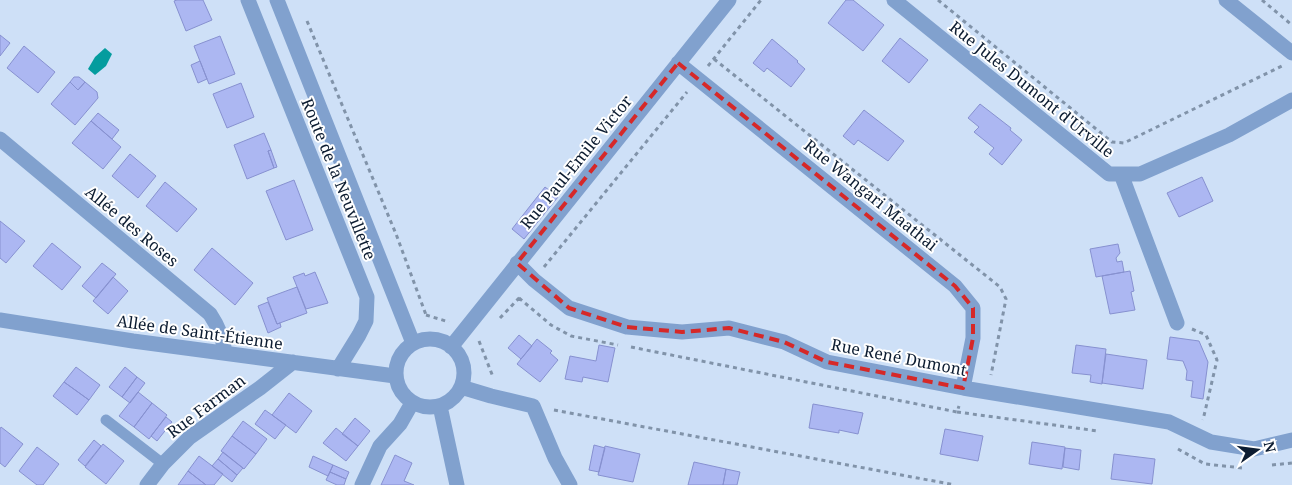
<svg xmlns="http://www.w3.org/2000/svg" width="1292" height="485" font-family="'Noto Serif',serif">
<rect width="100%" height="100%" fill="#cee0f7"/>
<path fill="#049c9e" d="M105 48 112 54 106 66 95 75 88 69 95 57Z"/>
<path fill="#acb7f2" stroke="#8791d0" d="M177 0H203L212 20 186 31 174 1Z
M846 0H853L884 25 863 51 828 23Z
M0 35 10 43 0 56Z
M220 36 235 74 209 84 194 46Z
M900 38 928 60 909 83 882 61Z
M772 39 798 61 797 62 805 69 791 87 767 68 764 72 753 63Z
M24 46 55 72 38 93 7 68Z
M200 61 207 79 198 83 191 65Z
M74 77H79L85 82 78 90 70 82Z
M70 82 78 90 85 82 97 92 98 98 75 125 51 104Z
M241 83 254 117 227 128 213 94Z
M980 104 1011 128 1010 130 1022 140 1002 165 989 154 994 148 974 132 979 127 968 118Z
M864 110 904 141 888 161 858 140 854 145 843 136Z
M98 113 119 130 112 139 91 121Z
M91 121 121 147 103 169 72 143Z
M264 133 271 150 268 151 274 168 247 179 234 145Z
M271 150 277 167 274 168 268 151Z
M130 154 156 176 138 198 112 176Z
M1202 177 1213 201 1179 217 1167 193Z
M294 180 313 230 286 240 266 191Z
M165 182 197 209 177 232 146 206Z
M545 187 558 197 524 239 512 229Z
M0 221 25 241 6 263 0 258Z
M52 243 81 267 62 290 33 266Z
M1118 244 1120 253 1116 258 1117 262 1122 261 1124 272 1096 277 1090 249Z
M212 248 253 283 235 305 194 270Z
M102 263 116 274 96 298 82 286Z
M1130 271 1134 291 1131 292 1135 310 1110 314 1102 276Z
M315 272 328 303 306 309 293 277 304 273 305 276Z
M113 277 128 291 108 314 93 301Z
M297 287 307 313 277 324 267 298Z
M268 302 277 324 280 323 281 327 268 333 258 306Z
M519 335 532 346 521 359 508 348Z
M1170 337 1199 341 1208 362 1203 399 1191 397 1193 381 1186 380 1187 371 1183 361 1167 359Z
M537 339 552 351 550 353 558 360 540 382 517 364Z
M599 345 615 348 608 382 583 377 582 382 565 379 570 356 596 361Z
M1076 345 1106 349 1102 384 1090 382 1091 375 1072 373Z
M1106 354 1147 360 1143 389 1102 383Z
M76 367 100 385 89 400 64 382Z
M125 367 137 377 122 397 109 387Z
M137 377 145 383 130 403 122 397Z
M64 382 89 400 77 415 53 396Z
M138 392 152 403 134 427 119 416Z
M289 393 312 411 296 433 272 415Z
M152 403 167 415 149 439 134 427Z
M813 404 863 413 858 434 839 430V433L809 428Z
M265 410 286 425 275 439 255 424Z
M166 417 172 422 157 441 151 436Z
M355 418 370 431 358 446 342 434Z
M243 421 267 439 256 454 232 436Z
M1 427 23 444 5 467 0 463V429Z
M336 428 358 446 346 461 323 443Z
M945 429 983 436 978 461 940 454Z
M232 436 256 454 244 469 221 451Z
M94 440 101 446 85 466 78 460Z
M1032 442 1065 447 1062 469 1029 464Z
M103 444 124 461 106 484 85 467Z
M594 445 605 448 599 472 589 470Z
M605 446 640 454 633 482 598 475Z
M37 447 59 464 43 485H37L19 471Z
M1065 448 1081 450 1079 470 1063 467Z
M223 452 243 468 237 475 218 459Z
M1114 454 1155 459 1152 484 1111 479Z
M395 455 412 463 404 481 414 485H381Z
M199 456 223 474 214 485H206L188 471Z
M313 456 333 465 328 476 309 467Z
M218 459 237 475 232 482 212 466Z
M694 462 726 469 723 485H688Z
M333 465 349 472 346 479 330 472Z
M726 469 740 472 737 485H723Z
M188 471 206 485H178Z
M330 472 346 479 344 485H337L326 480Z"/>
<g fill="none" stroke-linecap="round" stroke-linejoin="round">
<path stroke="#8193a9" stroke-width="3" stroke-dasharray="4 4" stroke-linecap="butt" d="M938 0 1112 142 1124 143 1282 66
M1262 0 1292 25
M307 21 396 234 426 315
M714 59 1000 287 1006 299 991 375
M708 66 761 0
M544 267 687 92
M519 298 551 325 571 336 618 345
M426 315 449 322
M500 318 520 297
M1192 329 1206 335 1217 360 1203 420
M479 341 493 377
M631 347 957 412 959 406
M554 410 955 485
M957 412 1098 431
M1178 449 1205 464 1243 468
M1272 465 1292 463"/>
<path stroke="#81a1ce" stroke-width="11" d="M106 420 163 464"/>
<path stroke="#81a1ce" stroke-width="15" d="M248 0 367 297 366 321 359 335 338 369
M277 0 413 343
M894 0 1109 174H1140L1229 135 1292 100
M1226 0 1292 53
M678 63 955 286 973 308V338L963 388
M0 139 210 314C218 326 223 338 225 352
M1121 174 1177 323
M517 263 534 280 569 308 627 327 682 332 729 328 784 342 827 362 963 388 1169 422 1211 442 1254 449 1292 440
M0 320 133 341 395 376
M396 373a34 34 0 1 1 68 0a34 34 0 1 1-68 0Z
M451 347 729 0
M461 387 491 396 533 406 555 458 570 485
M440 406 457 485
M147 485 163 464 190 437 260 388 293 362
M362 485 380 446 400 424 412 403"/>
</g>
<path fill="none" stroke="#d62828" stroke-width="4" stroke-dasharray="10 6" stroke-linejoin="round" d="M678 63 955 286 973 308V338L963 388 827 362 784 342 729 328 682 332 627 327 569 308 517 263Z"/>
<g text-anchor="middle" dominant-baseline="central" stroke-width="4" stroke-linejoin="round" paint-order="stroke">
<g font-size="16" fill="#0c1c31" stroke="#fff">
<text transform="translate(1032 89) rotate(39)">Rue Jules Dumont d'Urville</text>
<text transform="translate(576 162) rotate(-51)">Rue Paul-Emile Victor</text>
<text transform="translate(339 179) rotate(68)">Route de la Neuvillette</text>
<text transform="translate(871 195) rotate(39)">Rue Wangari Maathai</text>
<text transform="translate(132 226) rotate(40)">Allée des Roses</text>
<text transform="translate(200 332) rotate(8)">Allée de Saint-Étienne</text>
<text transform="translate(899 357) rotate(11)">Rue René Dumont</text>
<text transform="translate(206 406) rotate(-37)">Rue Farman</text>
</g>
</g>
<g transform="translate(1257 450) rotate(76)" stroke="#ffffff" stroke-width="4" paint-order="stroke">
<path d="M0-4L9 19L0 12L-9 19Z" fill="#0c1c31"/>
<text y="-8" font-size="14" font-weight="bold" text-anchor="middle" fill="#0c1c31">N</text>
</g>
</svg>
